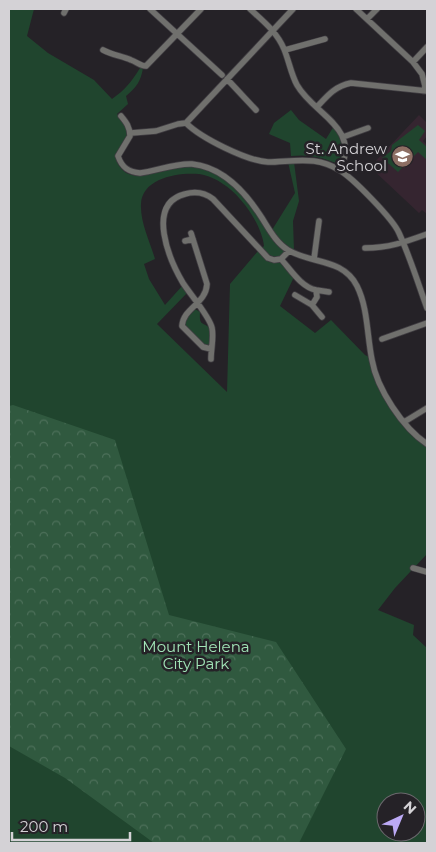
<svg xmlns="http://www.w3.org/2000/svg" width="436" height="852" font-family="Montserrat,sans-serif">
<defs>
<pattern id="forest-crowns" width="20" height="18" patternUnits="userSpaceOnUse" patternTransform="scale(1.25)"><rect width="20" height="18" fill="#30593f"/><path d="M2 6a3 3 0 1 1 6 0M12 15a3 3 0 1 1 6 0" fill="none" stroke="#4d705a"/></pattern>
</defs>
<rect width="100%" height="100%" fill="#252227"/>
<path fill="#352530" d="M419 115 427 123V136L423 141 427 145V214L422 210 419 213 370 167Z"/>
<path fill="#20452e" fill-rule="evenodd" d="M9 9H34L27 36 48 53 94 80 112 99C125 90 132 81 140 68H143C141 81 136 88 126 96L128 104 117 114C122 119 127 124 127 131 129 145 108 152 120 167 124 173 130 175 137 176 154 173 178 165 194 167 235 171 263 221 285 251L284 255C273 259 270 256 262 248L264 246C262 225 241 195 223 184 217 179 206 175 199 174 178 172 142 178 141 204 140 222 150 242 155 259L144 264 149 279 165 305 183 285 187 293 157 324 227 392 230 284 258 251 270 262H281L294 277 280 306 315 333 331 320 365 355 369 357 372 370 404 426 427 445V554L395 588 378 610 414 625 413 635 427 648V843H9ZM386 802H416V832H386Z
M291 110 299 120 326 139 334 126C341 137 344 149 339 162L336 163C321 157 308 154 291 156L290 143 269 134 274 123Z
M418 125 425 131 419 140 427 147V160L418 152 398 172 382 158 391 151 392 145Z
M288 162H294L299 201 293 221 294 251 277 237 272 230 295 193Z
M195 309 200 312C199 327 203 321 211 329L210 344 206 346 185 327 184 320Z"/>
<path fill="url(#forest-crowns)" d="M13 405 115 440 169 615 276 642 346 749 299 843H154L65 778 9 746V406Z"/>
<g fill="none" stroke-linecap="round" stroke-linejoin="round">
<defs>
<path id="minor" d="M150 9 222 75
M250 9C263 21 277 32 284 49 289 61 291 74 297 85 314 115 361 127 340 170
M356 9 413 62 422 74 425 86 424 91
M64 13 66 9
M367 19 377 9
M103 50C112 55 122 56 131 60 137 62 140 66 146 66L201 9
M285 50 325 39
M413 62 427 47
M227 79 256 110
M317 107C327 96 335 86 351 83L427 91
M121 116C126 122 130 127 130 136L118 156C122 168 129 172 140 173 156 171 176 163 192 164 222 167 245 192 260 215 268 227 275 242 288 250 311 264 343 258 357 286 368 308 367 336 372 360 377 389 403 428 427 444
M186 123C201 138 247 161 268 162 283 162 298 159 314 161 322 162 331 165 339 170 352 177 393 219 399 233 410 257 418 283 427 308
M131 133 156 131 178 124 186 123 293 9
M343 137 368 128
M191 233 207 284C206 304 183 308 182 326L203 347 211 349
M185 241 193 239
M365 248C389 248 405 242 427 234
M281 259C291 270 301 287 316 290L317 297 312 305
M314 259 319 221
M316 290 329 292
M295 295 312 305 322 317
M382 339 427 323
M211 359C211 349 214 338 212 328 210 317 190 294 183 283 170 261 145 204 185 194 195 191 204 192 213 199L268 258 274 260 281 259 289 251
M404 422 427 408
M413 568 427 572"/>
</defs>
<use href="#minor" stroke="#413e43" stroke-width="7"/>
<use href="#minor" stroke="#70706d" stroke-width="5.5"/>
</g>
<defs>
<symbol id="school-disc" viewBox="-11 -11 22 22"><circle r="9.5" fill="#8d6e63" stroke="#252227"/><path d="M0-5L7-2L0 1L-7-2ZM-4 1L0 2.5L4 1V4Q0 6-4 4Z" fill="#fff"/></symbol>
</defs>
<g fill-rule="evenodd">
<use href="#school-disc" x="390" y="144" width="25" height="25"/>
</g>
<g text-anchor="middle" dominant-baseline="central" stroke-width="5" stroke-linejoin="round" paint-order="stroke">
<g font-size="15" fill="#d4d2d6" stroke="#252227" text-anchor="end">
<text x="387" y="148">St. Andrew<tspan x="387" dy="17">School</tspan></text>
</g>
<g font-size="15" fill="#a2e6b8" stroke="#252227">
<text x="196" y="646">Mount Helena<tspan x="196" dy="17">City Park</tspan></text>
</g>
</g>
<rect width="436" height="852" fill="none" stroke="#d4d2d6" stroke-width="20"/>
<g transform="translate(401 817) rotate(44)"><circle r="24" fill="#252227" stroke="#6b686d"/>
<path d="M0-4L9 19L0 12L-9 19Z" fill="#bca9f5"/>
<text y="-8" font-size="14" font-weight="bold" text-anchor="middle" fill="#d4d2d6">N</text>
</g>
<path d="M12 832v8h118v-8" fill="none" stroke="#d4d2d6" stroke-width="2.5"/>
<text x="20" y="832" font-size="15" fill="#d4d2d6" stroke="#252227" stroke-width="4" paint-order="stroke">200 m</text>
</svg>
